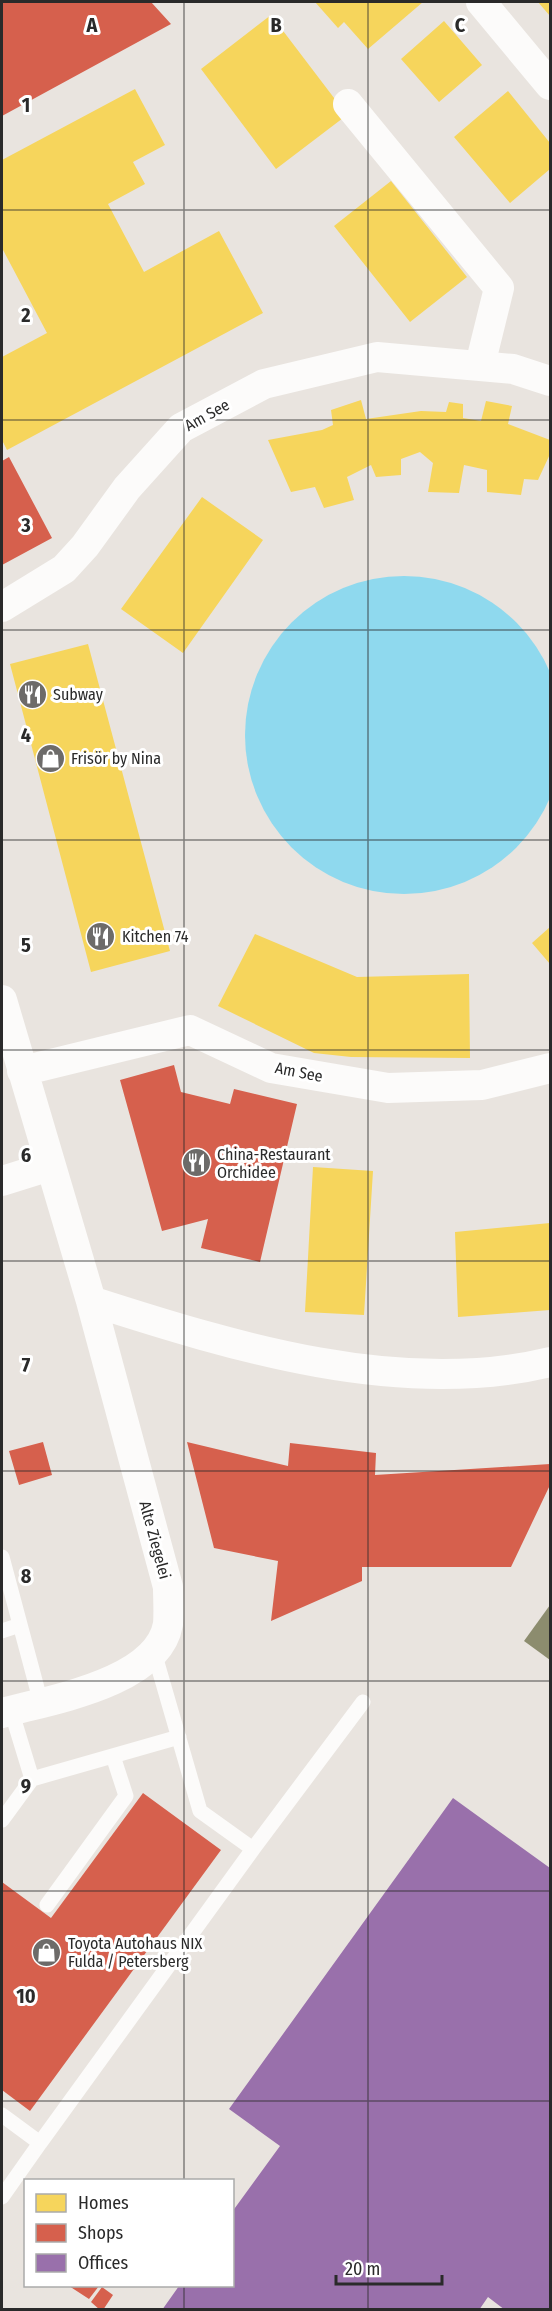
<svg xmlns="http://www.w3.org/2000/svg" width="552" height="2311" font-family="'Fira Sans Condensed',sans-serif">
<rect width="100%" height="100%" fill="#e9e4df"/>
<path fill="#8fd9ee" d="M245 735a159 159 0 1 1 318 0a159 159 0 1 1-318 0Z"/>
<path fill="#f6d55c" d="M315 2H423L368 49 344 22 338 28Z
M538 2H550V16Z
M271 15 347 115 276 169 201 69Z
M444 21 482 65 439 102 401 59Z
M135 89 165 145 133 162 145 184 108 204 144 272 219 231 263 313 7 450 2 440V357L47 333 2 248V160Z
M508 91 550 143V169L510 203 454 137Z
M391 181 467 277 410 322 334 226Z
M361 400 366 419 421 411 446 412 449 402 463 404V418L481 421 486 401 512 406 508 424 550 440V454L538 480 524 479 521 495 487 492V470L464 465 459 493 428 492 433 463 420 452 401 459V475L376 477 371 465 347 477 354 500 324 508 315 487 291 492 268 440 322 430 333 425 331 410Z
M202 497 263 540 183 653 121 609Z
M88 644 170 951 91 972 10 664Z
M550 927V964L532 943Z
M255 934 357 977 469 974 470 1058 351 1057 314 1053 218 1006Z
M313 1167 373 1171 364 1315 305 1312Z
M550 1223V1310L458 1317 455 1232Z"/>
<path fill="#d6604d" d="M2 2H151L171 24 2 116Z
M9 457 52 538 2 565V461Z
M174 1065 181 1092 230 1104 234 1089 297 1104 260 1262 201 1248 208 1219 162 1231 120 1080Z
M43 1442 52 1475 19 1485 9 1451Z
M187 1442 288 1466 290 1443 376 1453 375 1475 550 1464V1485L511 1567H362V1581L271 1621 278 1561 214 1548Z
M143 1793 221 1850 30 2111 2 2090V1882L51 1918Z
M69 2286H99L89 2299Z
M102 2287 113 2295 103 2310H100L91 2302Z"/>
<path fill="#9970ab" d="M453 1798 550 1868V2310H505L488 2297 479 2310H162L179 2286H232V2212L280 2146 229 2109Z"/>
<path fill="#8c8c6e" d="M550 1605V1660L524 1641Z"/>
<g fill="none" stroke-linecap="round" stroke-linejoin="round">
<path stroke="#fcfbfa" stroke-width="15" d="M2 1557 41 1703
M2 1631 20 1625
M32 1779 179 1737
M2 1820 32 1779 11 1710
M253 1849 363 1702
M47 1905 126 1796 113 1756
M2 2115 40 2143 253 1849 200 1811 154 1652
M2 2197 40 2143"/>
<path stroke="#fcfbfa" stroke-width="30" d="M481 2 550 85
M348 104 499 288 480 365
M2 607 64 569 85 546 127 488 181 428 264 384 377 357 513 369 550 381
M2 1000 91 1301 168 1587C168 1599 169 1612 168 1624 158 1683 49 1700 2 1713
M22 1071 190 1030 271 1068 388 1088 482 1085 550 1068
M2 1181 50 1166
M91 1301C234 1347 401 1398 550 1362"/>
</g>
<path fill="none" stroke="#2a2a2a" stroke-width="1.5" stroke-opacity="0.55" d="M184 2V2180M368 2V2310M2 210H550M2 420H550M2 630H550M2 840H550M2 1050H550M2 1261H550M2 1471H550M2 1681H550M2 1891H550M2 2101H550M184 2286V2310"/>
<defs>
<symbol id="restaurant-disc" viewBox="-11 -11 22 22"><circle r="9.5" fill="#6d6b69" stroke="#fff"/><path d="M-5-6h1v4h1v-4h1v4h1v-4h1v5L-1.5 .5V6h-2V.5L-5-1ZM5-6V6H3V1.5H1.5Q1.5-4 5-6Z" fill="#fff"/></symbol>
<symbol id="shop-disc" viewBox="-11 -11 22 22"><circle r="9.5" fill="#6d6b69" stroke="#fff"/><path d="M-5-2.5h2.3a2.7 3.5 0 0 1 5.4 0H5L5.5 6h-11ZM-1.5-2.5h3a1.5 2.3 0 0 0-3 0Z" fill="#fff"/></symbol>
</defs>
<g fill-rule="evenodd">
<use href="#restaurant-disc" x="16" y="678" width="33" height="33"/>
<use href="#shop-disc" x="34" y="742" width="33" height="33"/>
<use href="#restaurant-disc" x="84" y="920" width="33" height="33"/>
<use href="#restaurant-disc" x="180" y="1146" width="33" height="33"/>
<use href="#shop-disc" x="30" y="1936" width="33" height="33"/>
</g>
<g text-anchor="middle" dominant-baseline="central" stroke-width="6" stroke-linejoin="round" paint-order="stroke">
<g font-size="16" fill="#2a2a2a" stroke="#fff">
<text transform="translate(207 415) rotate(-29)">Am See</text>
<text transform="translate(299 1072) rotate(11)">Am See</text>
<text transform="translate(155 1540) rotate(75)">Alte Ziegelei</text>
</g>
<g font-size="16" fill="#2a2a2a" stroke="#fff" text-anchor="start">
<text x="53" y="694">Subway</text>
<text x="71" y="758">Frisör by Nina</text>
<text x="122" y="936">Kitchen 74</text>
<text x="217" y="1154">China-Restaurant<tspan x="217" dy="18">Orchidee</tspan></text>
<text x="68" y="1943">Toyota Autohaus NIX<tspan x="68" dy="18">Fulda / Petersberg</tspan></text>
</g>
</g>
<g font-size="20" text-anchor="middle" font-weight="bold" fill="#2a2a2a" stroke="#fff" stroke-width="6" stroke-linejoin="round" paint-order="stroke">
<text x="92" y="32">A</text>
<text x="276" y="32">B</text>
<text x="460" y="32">C</text>
<text x="26" y="112">1</text>
<text x="26" y="322">2</text>
<text x="26" y="532">3</text>
<text x="26" y="742">4</text>
<text x="26" y="952">5</text>
<text x="26" y="1162">6</text>
<text x="26" y="1372">7</text>
<text x="26" y="1583">8</text>
<text x="26" y="1793">9</text>
<text x="26" y="2003">10</text>
</g>
<rect width="552" height="2311" fill="none" stroke="#2a2a2a" stroke-width="6"/>
<rect x="24" y="2179" width="210" height="108" fill="#ffffff" stroke="#aaaaaa" stroke-width="1.5"/>
<rect x="36" y="2194" width="30" height="18" fill="#f6d55c" stroke="#aaaaaa" stroke-width="1.5"/>
<text x="78" y="2209" font-size="18" fill="#2a2a2a">Homes</text>
<rect x="36" y="2224" width="30" height="18" fill="#d6604d" stroke="#aaaaaa" stroke-width="1.5"/>
<text x="78" y="2239" font-size="18" fill="#2a2a2a">Shops</text>
<rect x="36" y="2254" width="30" height="18" fill="#9970ab" stroke="#aaaaaa" stroke-width="1.5"/>
<text x="78" y="2269" font-size="18" fill="#2a2a2a">Offices</text>
<path d="M336 2275v9h106v-9" fill="none" stroke="#2a2a2a" stroke-width="3"/>
<text x="345" y="2275" font-size="18" fill="#2a2a2a" stroke="#ffffff" stroke-width="4.5" paint-order="stroke">20 m</text>
</svg>
